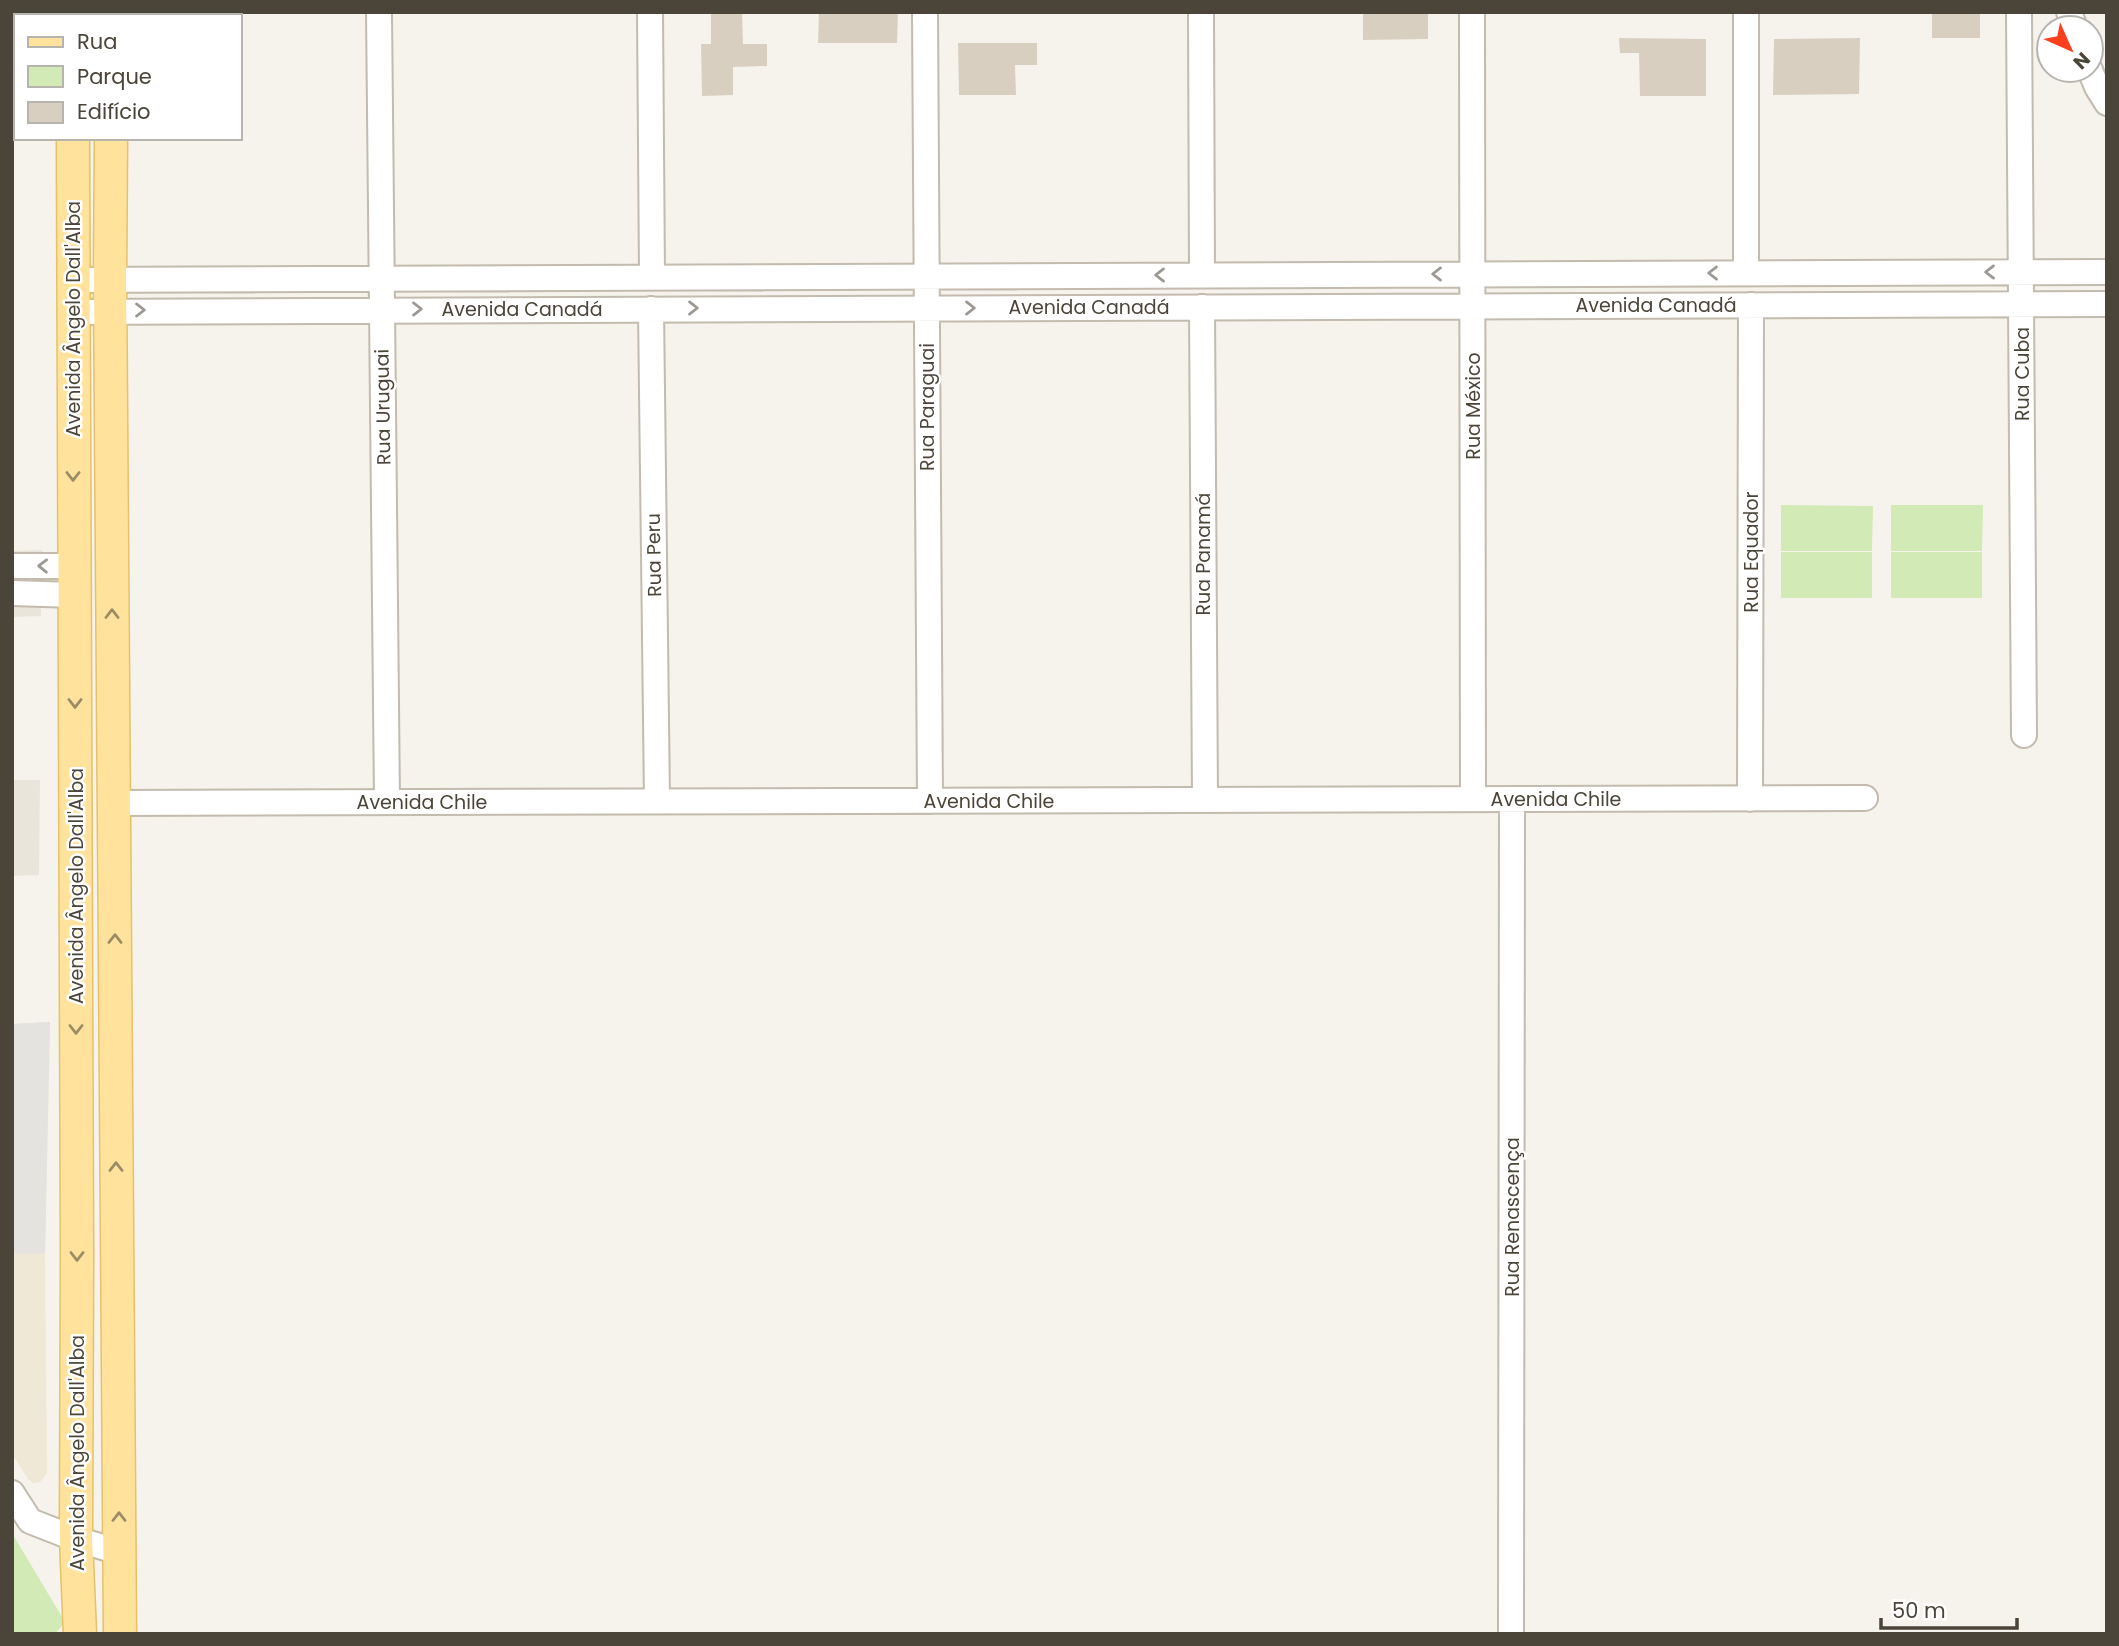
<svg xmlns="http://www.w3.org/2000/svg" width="2119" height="1646" font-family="Poppins,sans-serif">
<rect width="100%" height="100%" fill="#f6f3ec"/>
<path fill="#eae5da" d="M42 550 41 616 12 617V551Z
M12 780H40L39 875 12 876Z"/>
<path fill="#efe8d6" d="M50 1022 45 1253 47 1473 40 1482 33 1483 28 1479 12 1454V1024Z"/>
<path fill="#d2eab5" d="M1781 505 1873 506 1872 551H1781Z
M1891 505H1983L1982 551H1891Z
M1781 552H1872V598H1781Z
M1891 552H1982V598H1891Z
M12 1533 65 1622 55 1634H12Z"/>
<path fill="#e5e3e0" d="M50 1022 45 1253 12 1254V1024Z"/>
<path fill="#d8cfc1" d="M711 12H742L743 44H767V66L733 67V95L702 96 701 44H711Z
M819 12H898L897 43H818Z
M1363 12H1428V39L1363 40Z
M1932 12H1980V38H1932Z
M1619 38 1706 39V96H1640L1639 53H1620Z
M1860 38 1859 94 1773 95 1774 39Z
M958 43H1037V65H1015L1016 95H959Z"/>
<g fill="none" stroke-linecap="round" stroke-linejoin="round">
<defs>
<path id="minor" d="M379 12 387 802
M650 12 652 277
M925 12 930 801
M1201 12 1202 275
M1472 12 1473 799
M1746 12V273
M2019 12 2024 735
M2069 12 2075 28
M2090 70 2097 87 2107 103
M73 280 2107 272
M1202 307 1205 800
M651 309 657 801
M72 312 2107 304
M12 566H74
M12 593 74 595
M1750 799 1751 305
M114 803 1865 798
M12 1493 30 1521 76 1539 119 1552
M1511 1634 1512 799"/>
<path id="major" d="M72 12V16
M112 16V12
M73 138 77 1255 76 1539 80 1634
M111 138 110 279 120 1634"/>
</defs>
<use href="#minor" stroke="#c2bbae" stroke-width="28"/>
<use href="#major" stroke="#e6c16a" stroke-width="35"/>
<use href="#minor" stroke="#fff" stroke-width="24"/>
<use href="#major" stroke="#ffe39c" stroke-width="32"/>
</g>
<defs><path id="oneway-chevron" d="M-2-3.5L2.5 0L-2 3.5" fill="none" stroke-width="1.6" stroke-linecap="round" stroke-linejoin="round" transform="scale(1.75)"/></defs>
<g stroke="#9c9892">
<use href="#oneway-chevron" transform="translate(1990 272) rotate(180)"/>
<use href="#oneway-chevron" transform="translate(1713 273) rotate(180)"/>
<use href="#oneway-chevron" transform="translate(1437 274) rotate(180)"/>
<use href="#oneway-chevron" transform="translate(1160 275) rotate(180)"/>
<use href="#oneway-chevron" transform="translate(693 308)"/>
<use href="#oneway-chevron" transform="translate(970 308)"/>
<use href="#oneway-chevron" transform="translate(417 309)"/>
<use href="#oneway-chevron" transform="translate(140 310)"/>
<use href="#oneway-chevron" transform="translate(43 566) rotate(-179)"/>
</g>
<g stroke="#9c8c66">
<use href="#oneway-chevron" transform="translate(73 476) rotate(90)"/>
<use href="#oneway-chevron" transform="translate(112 614) rotate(-90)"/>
<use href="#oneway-chevron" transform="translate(75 703) rotate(90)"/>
<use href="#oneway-chevron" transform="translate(115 939) rotate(-90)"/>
<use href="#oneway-chevron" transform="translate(76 1029) rotate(90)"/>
<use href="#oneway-chevron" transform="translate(116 1167) rotate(-90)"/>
<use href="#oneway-chevron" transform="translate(77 1256) rotate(90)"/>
<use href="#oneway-chevron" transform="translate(119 1517) rotate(-90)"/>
</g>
<g text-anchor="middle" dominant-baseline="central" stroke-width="5" stroke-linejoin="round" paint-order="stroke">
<g font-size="19" fill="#4b4439" stroke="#fff">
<text x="1656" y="305">Avenida Canadá</text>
<text x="1089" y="307">Avenida Canadá</text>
<text x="522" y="309">Avenida Canadá</text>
<text transform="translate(73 319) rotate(-90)">Avenida Ângelo Dall'Alba</text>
<text transform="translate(2022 374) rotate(-90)">Rua Cuba</text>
<text transform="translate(1473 406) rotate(-90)">Rua México</text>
<text transform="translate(383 407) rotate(-91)">Rua Uruguai</text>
<text transform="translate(927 407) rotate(-90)">Rua Paraguai</text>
<text transform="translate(1751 552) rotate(-90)">Rua Equador</text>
<text transform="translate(1203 554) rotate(-90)">Rua Panamá</text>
<text transform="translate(654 555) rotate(-91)">Rua Peru</text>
<text x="1556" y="799">Avenida Chile</text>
<text x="989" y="801">Avenida Chile</text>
<text x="422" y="802">Avenida Chile</text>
<text transform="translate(76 886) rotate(-90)">Avenida Ângelo Dall'Alba</text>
<text transform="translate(1512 1217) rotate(-90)">Rua Renascença</text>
<text transform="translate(77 1453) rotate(-90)">Avenida Ângelo Dall'Alba</text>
</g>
</g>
<rect width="2119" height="1646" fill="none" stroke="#4b4439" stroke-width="28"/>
<rect x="14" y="14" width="228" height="126" fill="#ffffff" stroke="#b7b4b0" stroke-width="2"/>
<rect x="28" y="37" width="35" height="10" fill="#ffe39c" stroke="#b7b4b0" stroke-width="2"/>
<text x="77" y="49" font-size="21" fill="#4b4439">Rua</text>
<rect x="28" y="66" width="35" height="21" fill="#d2eab5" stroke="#b7b4b0" stroke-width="2"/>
<text x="77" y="84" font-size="21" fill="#4b4439">Parque</text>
<rect x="28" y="102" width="35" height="21" fill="#d8cfc1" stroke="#b7b4b0" stroke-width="2"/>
<text x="77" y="119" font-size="21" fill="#4b4439">Edifício</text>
<g transform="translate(2070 49) rotate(135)"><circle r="33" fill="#ffffff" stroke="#b7b4b0" stroke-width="2"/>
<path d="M0-5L12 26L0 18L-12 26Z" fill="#fc3f1d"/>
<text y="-10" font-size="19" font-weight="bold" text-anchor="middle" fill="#4b4439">N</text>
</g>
<path d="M1881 1618v10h136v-10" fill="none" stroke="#4b4439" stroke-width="3.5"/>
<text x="1892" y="1618" font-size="21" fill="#4b4439" stroke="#ffffff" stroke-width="5" paint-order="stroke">50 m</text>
</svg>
